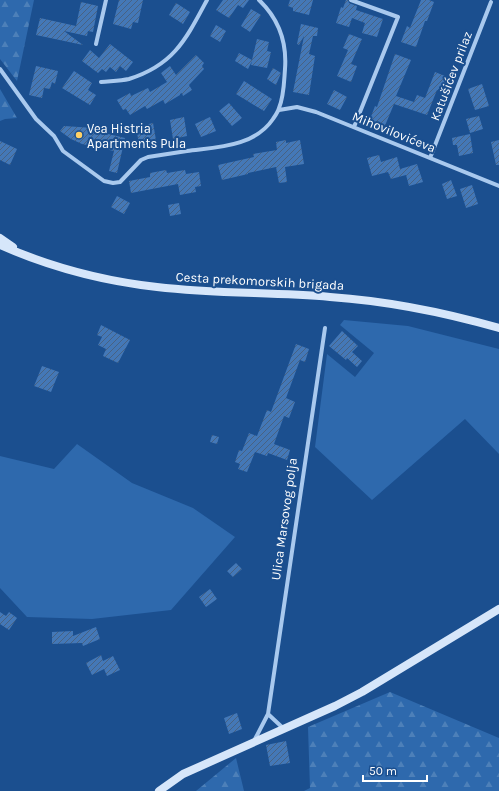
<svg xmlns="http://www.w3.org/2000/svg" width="499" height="791" font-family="Karla,sans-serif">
<defs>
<pattern id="forest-firs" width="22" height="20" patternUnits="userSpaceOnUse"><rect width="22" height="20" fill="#2e69ad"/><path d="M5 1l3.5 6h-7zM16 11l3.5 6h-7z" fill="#4d80b9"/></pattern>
<pattern id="building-hatch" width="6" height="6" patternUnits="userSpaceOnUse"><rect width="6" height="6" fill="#4478b7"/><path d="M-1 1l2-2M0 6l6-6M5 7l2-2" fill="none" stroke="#486282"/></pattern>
</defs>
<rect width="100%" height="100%" fill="#1b4f8f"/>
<path fill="#2e69ad" d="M344 320 408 326 499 349V454L465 419 372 500 315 447 327 354 355 377 374 353 340 325Z
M77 444 132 483 193 508 235 537 171 610 92 619 27 617 0 588V456L54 469Z"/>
<path fill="url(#forest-firs)" d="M0 0H34L17 81 0 59Z
M0 89 17 118 5 119 0 121Z
M390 692 499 738V791H304L310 788 308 727Z
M236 758 244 791H196Z"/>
<path fill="url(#building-hatch)" d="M119 0H143L138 23 133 22 131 29 113 24Z
M223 0H249L243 8 238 5 229 18 216 10Z
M290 0H313L309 15 293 11V8L288 6Z
M346 0H348L349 3 357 6 356 10 383 19 377 37 362 33 365 23 352 18 349 27 336 23 341 7 343 8Z
M421 0H429L434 2 427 21H425L416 47 401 42 407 26 410 28Z
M81 2 98 6 93 32 88 31 87 36 64 31 83 45 36 35 40 18 76 26Z
M176 3 190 12 183 24 169 15Z
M251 9 261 15 250 32 241 26Z
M301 24 318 28 317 36H313L309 54 315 56 309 95 293 92 304 36 299 45 297 44Z
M216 25 226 31 220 42 210 36Z
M349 34 362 39 351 64 357 66 351 82 337 76 348 50 343 48Z
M257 39 269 42 267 51 271 52 267 68 251 65 252 61 248 69 235 61 239 53 252 60Z
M110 44 133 62 126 71 120 66 116 72 110 67 106 72 102 69 98 73 82 61 90 50 99 58Z
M395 54 411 60 396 96 414 102 417 95 425 98 435 72 450 78 444 93 437 90 427 115 394 104 384 128 369 122 375 106 377 107Z
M196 55 204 63 202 66 204 69 189 85 192 90 183 96 182 93 180 94V95L165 104 163 100 147 109 145 106 130 115 126 109 123 110 117 100 130 93 131 96 148 88 150 92 167 82 161 73 170 66 176 75Z
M36 66 58 71 55 84 52 82 50 89 44 88 42 98 29 95Z
M273 68 281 73 276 85 267 79Z
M74 71 92 83 88 90 96 95 90 105 62 88Z
M244 81 272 99 264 111 236 94Z
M482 84 489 106 475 110 468 89Z
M334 90 347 97 340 110 327 104Z
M229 103 242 118 232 126 219 111Z
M479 116 483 129 470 133 466 119Z
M184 117 187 136 173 139 170 120Z
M210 117 216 131 201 137 195 124Z
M153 123 156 140 139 144 136 127Z
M64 126 94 128V130L101 132 98 134 104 133 125 138 117 173 109 171 114 151 82 144 71 139 60 131Z
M470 134 473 153 459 156 457 145H453L452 138Z
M286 140V143L300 140 304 164 285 167 287 182 279 183 276 167 248 173V174L222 180 218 165 254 157 253 154 277 150 276 142Z
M499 140V165H496L491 142Z
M0 141 17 149 10 165 0 160Z
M379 155 381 162 397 157 400 169 417 164 423 182 409 186 406 175 391 179 388 172 372 176 367 158Z
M166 170 167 173 185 170 186 174 199 172 201 186 195 187 196 192 180 195 178 184 131 193 129 181 150 177V173Z
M451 180 457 196 447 199 442 184Z
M472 185 478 204 466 208 460 189Z
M117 196 130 203 124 214 111 207Z
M179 203 181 214 170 216 168 205Z
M101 325 130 340 118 363 103 356 106 349 98 345 102 337 97 335Z
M342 331 358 346 352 352 362 361 357 367 347 358 346 360 329 346Z
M296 344 309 349 305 362 300 360 286 398 295 402 289 418 284 416 274 444 290 450 287 460 268 453 267 456 255 452 247 472 238 469 240 464 235 462 239 450 242 451 249 433 257 436 267 410 271 412Z
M42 366 59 372 51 392 34 386Z
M212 435 219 437 217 444 210 442Z
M236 563 242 569 233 577 227 571Z
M210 589 217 599 206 607 199 597Z
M0 612 6 616 9 612 17 618 9 630 0 624Z
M96 627 100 639 83 646 82 643 52 644V632L73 631V636Z
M101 655 103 661 113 656 120 670 107 676 104 669 92 675 86 663Z
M237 713 242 729 229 734 224 718Z
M286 741 290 763 270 766 266 745Z"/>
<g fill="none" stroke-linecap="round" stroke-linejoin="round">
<path stroke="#a9c9ee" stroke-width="4" d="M351 0 398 17 354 127
M96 44 106 0
M0 69 36 119 54 136 63 151 104 181 113 183 120 182 141 160 148 157C161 155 174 153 187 151 217 147 254 147 273 119 275 116 278 112 279 108 284 96 284 82 285 69 287 42 279 19 259 0
M101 82C110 81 120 81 129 79 174 65 186 39 207 0
M279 110 297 107 316 112 499 186
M430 158 491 2
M284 729 268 714 325 328
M254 741 268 714"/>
<path stroke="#d6e6fa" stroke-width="8" d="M0 238 13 247
M0 245C50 267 103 281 157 287 215 294 272 292 330 297 388 301 443 312 499 328
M159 791 183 774 335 706 362 692 499 609"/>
</g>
<circle fill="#ffd166" stroke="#1b4f8f" stroke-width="1.5" cx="79" cy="135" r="4"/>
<g text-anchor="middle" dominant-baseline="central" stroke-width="4" stroke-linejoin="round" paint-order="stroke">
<g font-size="13" fill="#fff" stroke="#1b4f8f">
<text transform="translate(451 76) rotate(-69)">Katušićev prilaz</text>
<text transform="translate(394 132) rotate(22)">Mihovilovićeva</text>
<text transform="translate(260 281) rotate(3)">Cesta prekomorskih brigada</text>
<text transform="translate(284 519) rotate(-82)">Ulica Marsovog polja</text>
</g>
<g font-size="13" fill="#fff" stroke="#1b4f8f" text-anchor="start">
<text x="87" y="128">Vea Histria<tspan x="87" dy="15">Apartments Pula</tspan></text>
</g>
</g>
<path d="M363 775v6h64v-6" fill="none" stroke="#ffffff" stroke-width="2"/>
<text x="369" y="775" font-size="12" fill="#ffffff" stroke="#1b4f8f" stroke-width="3" paint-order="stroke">50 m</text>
</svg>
